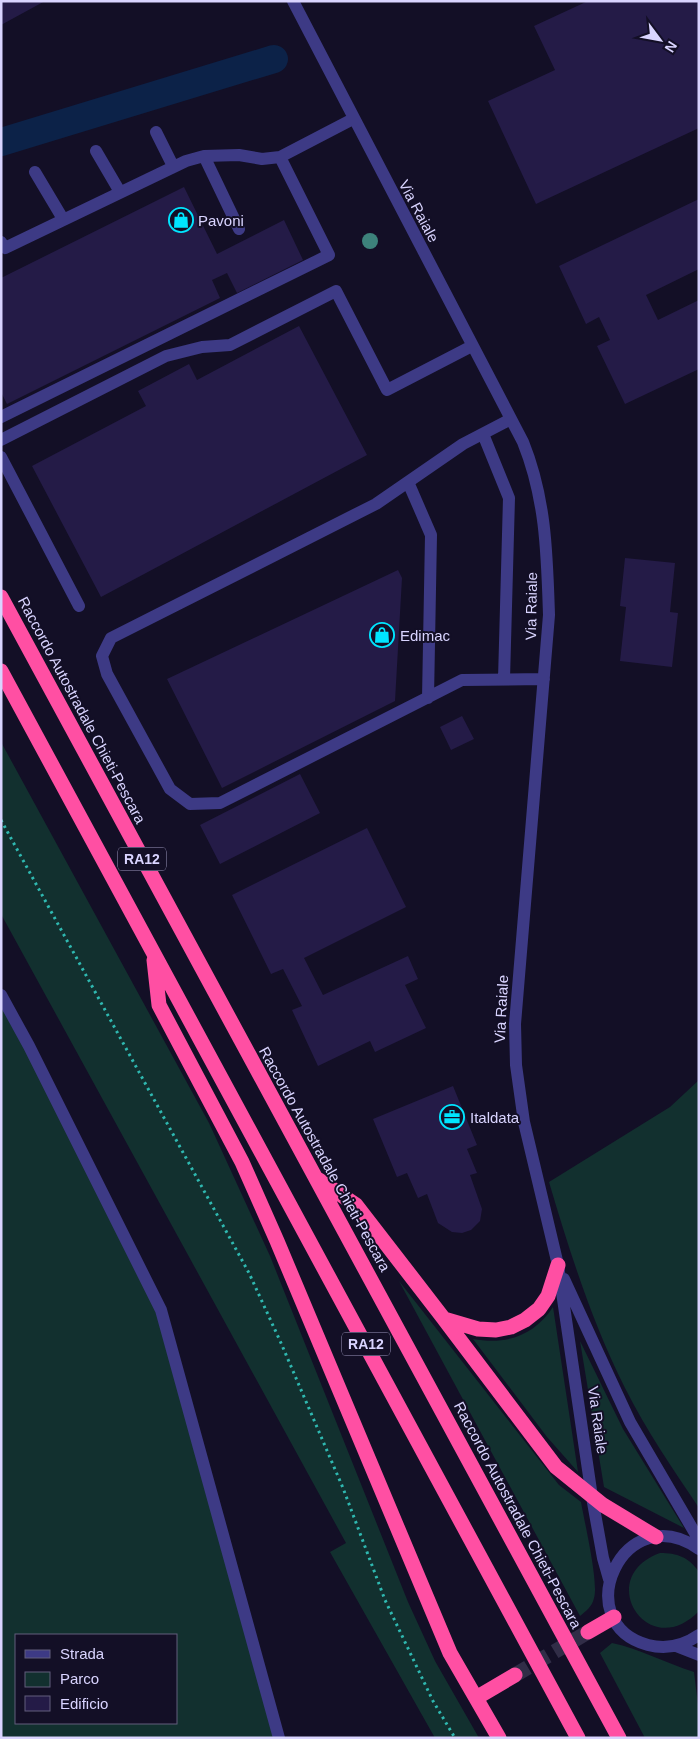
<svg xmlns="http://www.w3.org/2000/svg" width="700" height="1739" font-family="Arial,sans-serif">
<rect width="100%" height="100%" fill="#130f26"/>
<path fill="#12302f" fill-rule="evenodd" d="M1 742 209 1123 270 1256 408 1602 435 1661 479 1738H435L330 1552 346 1543 1 914Z
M1 995 161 1310 279 1738H1ZM16 1635H176V1723H16Z
M699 1080V1508C673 1469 646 1430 625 1388 592 1322 570 1253 549 1182L670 1107Z
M399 1281 559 1485 581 1502C584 1520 599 1583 594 1598 592 1607 586 1611 580 1616Z
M553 1307 578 1472 547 1437 473 1339C506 1345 534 1336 553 1307Z
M580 1341 623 1429 684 1528 604 1487Z
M660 1553C677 1553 689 1557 699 1572V1611C648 1664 593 1577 660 1553Z
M612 1643C640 1649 666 1663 694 1672L699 1713V1738H645L600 1653Z"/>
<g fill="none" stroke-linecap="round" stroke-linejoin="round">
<path stroke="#0c2248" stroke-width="28" d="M1 142 274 59"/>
</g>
<path fill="#241b47" d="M1 1H45L1 25Z
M588 1H699V128L536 204 488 101 555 70 534 26Z
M184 187 217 254 284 220 303 260 237 293 227 273 212 280 220 298 7 404 1 392V278Z
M699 199V269L646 295 658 320 699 300V369L625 404 597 346 610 340 599 317 586 324 559 266Z
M299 326 367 455 101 597 32 466 146 406 138 391 189 364 197 380Z
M625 558 675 563 670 612 678 613 672 667 620 661 626 607 620 606Z
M398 570 402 578 395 701 222 788 167 679Z
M462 716 474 739 451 750 440 727Z
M300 774 320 813 220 864 200 825Z
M367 828 406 907 304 958 323 995 408 956 418 979 405 985 426 1028 375 1052 370 1041 318 1066 292 1010 302 1006 283 969 271 974 232 895Z
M453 1086 477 1145 467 1149 477 1173 470 1175 482 1209 480 1221 471 1230 462 1233 452 1232 438 1223 427 1194 418 1198 407 1173 397 1177 373 1119Z"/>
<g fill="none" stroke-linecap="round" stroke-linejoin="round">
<path stroke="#312d47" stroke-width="15" stroke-dasharray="15 8" stroke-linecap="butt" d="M515 1675 588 1632"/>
<path stroke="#2fb8b0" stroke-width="3" stroke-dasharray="2.5 4" stroke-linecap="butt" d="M1 820 249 1273 281 1343 343 1488 385 1600 433 1701 455 1738"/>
<path stroke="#3d3a85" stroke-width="12" d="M293 1 523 442C546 499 547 554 549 615L515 1024 516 1065 524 1122 558 1265 592 1497 603 1558 609 1579
M156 132 173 166
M96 151 120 192
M204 156 239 229
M35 172 63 219
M1 242 5 248 186 161 204 156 239 155 262 159 280 157 353 119
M1 417 329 255 280 157
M511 419 463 444 376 504 111 638 102 656 107 674 170 789 190 804 220 803 462 680 544 679
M483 434 509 498 504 679
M1 440 166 356 202 347 230 345 336 291 387 390 472 346
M1 457 79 606
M408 482 431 535 428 698
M1 995 29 1046 161 1310 279 1738
M564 1279 630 1422 699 1540
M699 1549C623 1496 567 1623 648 1645 667 1650 683 1646 699 1635
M676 1646 699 1655"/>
<path stroke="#ff4fa3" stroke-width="15" d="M1 597 619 1738
M1 671 578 1738
M154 960 159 1005 242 1162 277 1241 450 1653 499 1738
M319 1180 356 1205 444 1319 478 1329 496 1330 511 1327 525 1320 539 1309 548 1296 558 1265
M444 1319 556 1467 603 1505 656 1537
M588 1632 614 1617
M476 1698 515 1675"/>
</g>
<circle fill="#3d827b" cx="370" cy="241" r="8"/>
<defs>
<symbol id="shop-ring" viewBox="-11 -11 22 22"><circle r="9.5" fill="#130f26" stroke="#00e5ff" stroke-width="1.5"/><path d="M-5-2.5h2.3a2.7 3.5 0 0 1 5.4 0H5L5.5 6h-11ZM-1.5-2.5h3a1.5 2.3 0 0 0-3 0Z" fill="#00e5ff"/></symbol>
<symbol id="office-ring" viewBox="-11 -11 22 22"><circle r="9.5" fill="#130f26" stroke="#00e5ff" stroke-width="1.5"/><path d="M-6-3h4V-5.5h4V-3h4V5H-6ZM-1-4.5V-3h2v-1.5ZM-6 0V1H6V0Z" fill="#00e5ff"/></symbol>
</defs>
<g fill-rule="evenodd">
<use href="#shop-ring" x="167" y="206" width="28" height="28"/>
<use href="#shop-ring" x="368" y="621" width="28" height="28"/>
<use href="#office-ring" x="438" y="1103" width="28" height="28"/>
</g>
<g text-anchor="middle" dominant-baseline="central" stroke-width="4" stroke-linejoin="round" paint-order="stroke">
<g fill="#130f26" stroke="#9e99be" stroke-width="1">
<rect x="118" y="847.5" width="48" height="23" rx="4"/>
<rect x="342" y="1332.5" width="48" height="23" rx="4"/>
</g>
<g font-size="14" font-weight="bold" fill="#d9d4ff">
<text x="142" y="859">RA12</text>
<text x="366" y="1344">RA12</text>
</g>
<g font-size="15" fill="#d9d4ff" stroke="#130f26">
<text transform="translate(419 211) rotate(62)">Via Raiale</text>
<text transform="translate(531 606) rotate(-89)">Via Raiale</text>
<text transform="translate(82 710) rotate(62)">Raccordo Autostradale Chieti-Pescara</text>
<text transform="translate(501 1009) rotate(-87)">Via Raiale</text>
<text transform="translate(325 1159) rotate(61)">Raccordo Autostradale Chieti-Pescara</text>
<text transform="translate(598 1420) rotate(82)">Via Raiale</text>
<text transform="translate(518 1515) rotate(62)">Raccordo Autostradale Chieti-Pescara</text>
</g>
<g font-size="15" fill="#d9d4ff" stroke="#130f26" text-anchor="start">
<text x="198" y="220">Pavoni</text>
<text x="400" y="635">Edimac</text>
<text x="470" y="1117">Italdata</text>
</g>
</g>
<rect width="700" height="1739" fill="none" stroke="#d9d4ff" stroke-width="5"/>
<rect x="15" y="1634" width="162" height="90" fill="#130f26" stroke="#625e7d"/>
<rect x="25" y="1650" width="25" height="8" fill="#3d3a85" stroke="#625e7d"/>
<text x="60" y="1659" font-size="15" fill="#d9d4ff">Strada</text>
<rect x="25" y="1672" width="25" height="15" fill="#12302f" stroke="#625e7d"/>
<text x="60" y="1684" font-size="15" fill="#d9d4ff">Parco</text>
<rect x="25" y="1696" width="25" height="15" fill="#241b47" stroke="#625e7d"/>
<text x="60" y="1709" font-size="15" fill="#d9d4ff">Edificio</text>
<g transform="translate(660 40) rotate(122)" stroke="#130f26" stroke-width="4" paint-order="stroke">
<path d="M0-4L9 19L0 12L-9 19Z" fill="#d9d4ff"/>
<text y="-8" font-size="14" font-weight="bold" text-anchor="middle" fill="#d9d4ff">N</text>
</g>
</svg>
